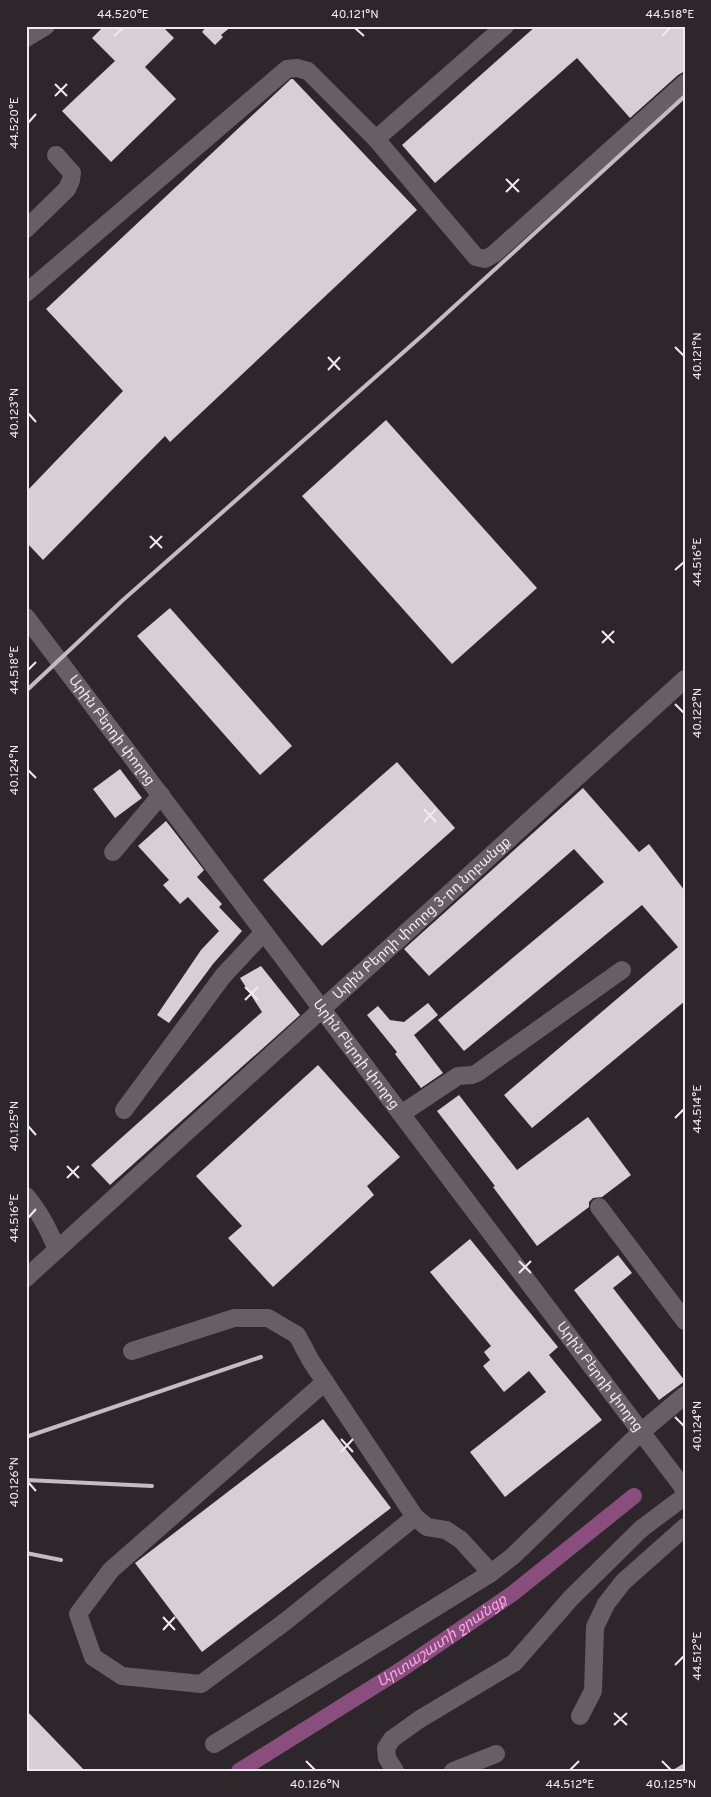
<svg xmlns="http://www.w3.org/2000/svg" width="711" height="1797" font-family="Overpass,'Noto Sans Armenian',sans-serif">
<rect width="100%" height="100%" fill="#2d262b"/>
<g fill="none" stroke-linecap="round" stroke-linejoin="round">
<path stroke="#8a4e7e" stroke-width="16" id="s1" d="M239 1771 402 1669 512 1594 634 1496"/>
</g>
<path fill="#d8cfd6" d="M104 26H162L174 38 145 67 176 99 111 162 62 111 115 61 92 38Z
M207 26H232L221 35 223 37 215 45 202 32Z
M536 26H685V71L678 75 630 118 577 58 435 183 402 145Z
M291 79H293L417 210 170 442 165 436 43 560 26 542V492L123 391 46 309Z
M386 420 537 588 452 664 302 496Z
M170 608 292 746 260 775 137 636Z
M397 762 455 828 322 946 263 880Z
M120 769 142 798 115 818 93 789Z
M583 788 639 852 649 844 685 891V1001L532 1128 504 1095 678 947 642 905 464 1051 438 1020 604 882 574 849 429 976 404 949Z
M166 821 204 870 197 877 222 904 219 907 242 931 213 964 169 1023 157 1015 201 950 219 931 188 897 180 904 163 885 169 880 138 846Z
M261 966 300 1015 110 1185 91 1165 262 1012 240 978Z
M428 1003 438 1015 414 1035 443 1073 421 1088 395 1054 397 1052 367 1015 378 1006 390 1020 404 1022Z
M318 1065 400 1157 367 1186 374 1195 273 1287 228 1238 242 1226 196 1176Z
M459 1095 517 1170 588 1117 631 1175 602 1197 593 1198 589 1202V1207L537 1246 493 1187 495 1186 437 1111Z
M470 1239 558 1347 549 1355 602 1420 505 1497 470 1452 546 1392 529 1371 504 1392 483 1366 490 1360 484 1352 491 1346 430 1272Z
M618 1255 632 1273 613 1288 685 1381 659 1400 574 1290Z
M323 1419 391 1508 202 1652 135 1563Z
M26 1710 85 1771H26Z"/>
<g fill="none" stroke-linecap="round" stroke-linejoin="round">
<g stroke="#675f65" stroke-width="18">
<path d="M26 38 46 26"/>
<path d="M376 139 505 26"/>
<path d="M26 229 67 189 71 180 72 173 56 155"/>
<path d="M26 293 287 69 297 68 308 71 376 139 476 257 485 259 494 254 685 83"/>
<path id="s2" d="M26 617 685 1490"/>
<path d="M113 852 161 795"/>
<path d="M124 1110 223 976 264 932"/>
<path d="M401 1114 458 1076 472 1075 477 1073 622 970"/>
<path d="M26 1196C40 1212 49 1230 57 1250"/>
<path d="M599 1207 685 1321"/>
<path id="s3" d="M26 1278 685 679"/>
<path d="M132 1351 234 1318H268L297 1335 311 1361 415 1517 427 1527 446 1530 461 1540 491 1573"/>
<path d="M325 1382 111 1570 78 1614 93 1657 122 1676 201 1684 286 1621 415 1517"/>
<path d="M580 1716 593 1691 595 1627 606 1604 623 1582 685 1527"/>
<path d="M214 1744 491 1573 513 1556 641 1432 685 1395"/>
<path d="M395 1771 387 1758 386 1748 392 1739 420 1719 514 1663 571 1598 641 1529 685 1496"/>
<path d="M453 1771 496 1754"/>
</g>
<path stroke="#c2bdc1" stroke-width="4" d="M26 691 123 600 424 334 685 96
M26 1437 261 1357
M26 1480 152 1486
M26 1553 61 1560
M675 1771 685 1765"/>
</g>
<path fill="none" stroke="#f0ebef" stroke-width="2" d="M355 28 364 36M114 36 123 28M662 36 670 28M55 84 67 96M55 96 67 84M28 123 36 114M506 179 519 192M506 192 519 179M675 347 684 356M328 357 340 370M328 370 340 357M28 413 36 422M150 536 162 548M150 548 162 536M675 570 684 562M602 631 614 643M602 643 614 631M28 670 36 662M675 704 684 713M28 770 36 778M424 809 436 822M424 822 436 809M245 987 258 1000M245 1000 258 987M675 1118 684 1109M28 1126 36 1135M67 1166 79 1178M67 1178 79 1166M28 1218 36 1209M519 1261 531 1273M519 1273 531 1261M675 1417 684 1426M341 1439 353 1452M341 1452 353 1439M28 1482 36 1491M163 1617 175 1630M163 1630 175 1617M675 1665 684 1656M614 1713 627 1725M614 1725 627 1713M306 1761 315 1770M662 1761 671 1770M570 1770 579 1761"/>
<g text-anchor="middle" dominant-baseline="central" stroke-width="5" stroke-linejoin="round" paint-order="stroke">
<g font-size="14" fill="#f0ebef" stroke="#2d262b">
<text stroke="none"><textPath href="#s2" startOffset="142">Արին Բերդի փողոց</textPath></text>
<text stroke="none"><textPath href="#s3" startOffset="535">Արին Բերդի փողոց 3-րդ նրբանցք</textPath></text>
<text stroke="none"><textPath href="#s2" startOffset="548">Արին Բերդի փողոց</textPath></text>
<text stroke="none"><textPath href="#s2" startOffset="952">Արին Բերդի փողոց</textPath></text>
</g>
<g font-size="15" font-style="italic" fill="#fba5ea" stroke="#2d262b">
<text stroke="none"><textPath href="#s1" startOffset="241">Արտաշատի ջրանցք</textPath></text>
</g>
</g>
<rect width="711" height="1797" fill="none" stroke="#2d262b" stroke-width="55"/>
<rect x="28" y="28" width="656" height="1742" fill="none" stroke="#f0ebef" stroke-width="2"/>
<g font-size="12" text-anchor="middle" fill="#f0ebef">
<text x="123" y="18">44.520°E</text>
<text x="355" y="18">40.121°N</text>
<text x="670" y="18">44.518°E</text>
<text transform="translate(14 123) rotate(-90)" y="4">44.520°E</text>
<text transform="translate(697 356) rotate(-90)" y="4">40.121°N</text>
<text transform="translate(14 413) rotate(-90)" y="4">40.123°N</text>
<text transform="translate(697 562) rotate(-90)" y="4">44.516°E</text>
<text transform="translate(14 670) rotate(-90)" y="4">44.518°E</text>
<text transform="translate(697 713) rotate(-90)" y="4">40.122°N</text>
<text transform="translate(14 770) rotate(-90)" y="4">40.124°N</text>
<text transform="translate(697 1109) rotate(-90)" y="4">44.514°E</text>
<text transform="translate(14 1126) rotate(-90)" y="4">40.125°N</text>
<text transform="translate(14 1218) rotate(-90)" y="4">44.516°E</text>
<text transform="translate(697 1426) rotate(-90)" y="4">40.124°N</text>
<text transform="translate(14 1482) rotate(-90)" y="4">40.126°N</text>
<text transform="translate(697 1656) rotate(-90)" y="4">44.512°E</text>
<text x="315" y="1788">40.126°N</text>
<text x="570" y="1788">44.512°E</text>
<text x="671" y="1788">40.125°N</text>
</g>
</svg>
